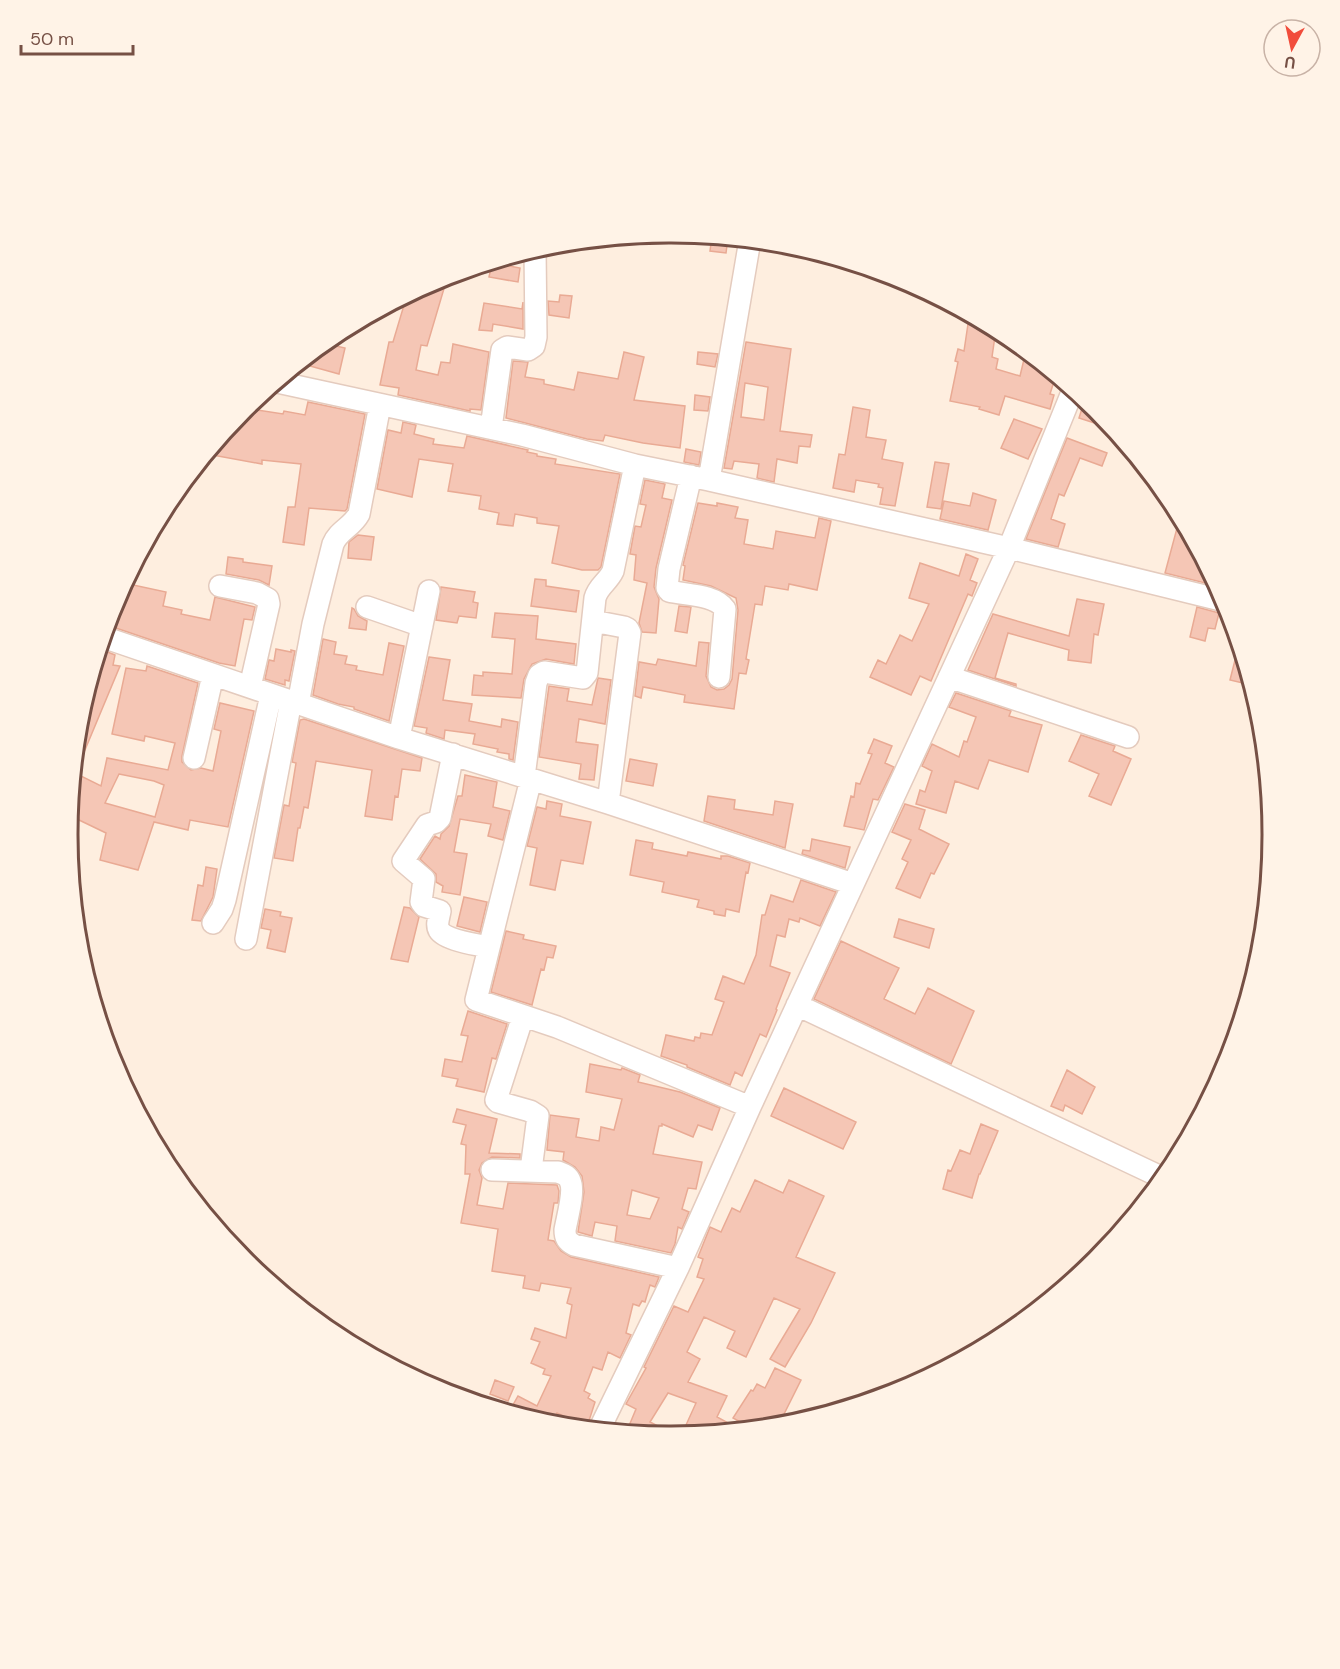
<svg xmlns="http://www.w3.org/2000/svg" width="1340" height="1669" font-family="'DM Sans',sans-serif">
<rect width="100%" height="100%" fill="#feeedf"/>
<path fill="#f5c6b5" stroke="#e9aa94" stroke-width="1.5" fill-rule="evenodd" d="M712 236 728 238 726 253 710 251Z
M492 263 520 268 518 282 489 277Z
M448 275 427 346 421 345 416 370 438 375 441 362 450 363 453 344 489 352 481 410 470 409V411L398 395 399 388 380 385 389 342H393L407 295Z
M560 295 572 296 569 318 549 315 548 301 559 302Z
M523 302V329L493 324 492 331 479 330 484 303 522 309Z
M968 324 996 329 992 357 998 359 996 369 1020 376 1026 351 1056 375 1050 394 1054 395 1050 409 1005 396 999 415 979 409 980 407 950 401 958 362 955 361 958 349 964 351Z
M746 342 791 349 780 431 812 435 810 447 799 446 797 463 777 459 774 482 757 478 759 464 734 461 732 469 724 468ZM745 383 768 387 764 420 741 417Z
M323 343 345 348 339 374 299 363Z
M624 352 644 357 634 400 685 406 680 448 643 443 605 435 603 441 587 439 506 418 513 361 528 362 525 377 544 380V384L574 390 578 372 618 379Z
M698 352 718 354 715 367 697 364Z
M695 395 710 397 708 411 694 410Z
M1085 399 1096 409 1113 429 1079 418Z
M308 402 365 414 347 509 345 511 309 508 304 545 283 542 288 507H295L301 464 262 460V464L207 454 245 408 283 414 284 411 305 415Z
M853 407 870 410 866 437 886 440 882 459 903 463 895 506 880 504 883 488 878 487 879 484 856 480 854 492 833 488 839 454 845 455Z
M1014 419 1042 429 1028 459 1001 448Z
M403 422 416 425 414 434 434 439 433 444 464 448 467 436 528 450 527 452 537 454V456L556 459 555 464 620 474 601 567 598 570H582L552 563 559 526 537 523V518L515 514 513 526 497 524 499 513 479 509 481 496 448 491 453 464 419 459 412 497 377 489 388 430 401 433Z
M1067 438 1107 453 1102 466 1080 458 1064 496 1059 494 1051 519 1065 524 1058 547 1026 539Z
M686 449 701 452 699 465 684 462Z
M935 462 949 464 941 509 927 507Z
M645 480 665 484 662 498 672 500 656 568 654 587 659 599 656 633 642 632 639 623 647 583 634 580 636 555 630 554 635 526 641 527 646 505 640 504Z
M973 493 996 500 988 530 940 519 944 501 970 506Z
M698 503 717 506V503L738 507 735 518 748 520 744 544 773 549 776 531 815 538 819 518 831 521 817 590 789 584 788 590 765 586 762 605 755 604 746 659 749 660 746 674 739 673 734 709 684 702 685 695 643 687 641 698 635 696 639 662 656 665 658 659 696 666 699 642 709 643 706 676 711 687 717 690 724 689 729 685 732 679 738 610 736 598 711 586 683 580 685 566 683 565Z
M1180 517 1212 576 1217 586 1165 573Z
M358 535 374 537 371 560 348 558 349 542Z
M966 554 978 559 970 580 977 583 972 596 968 594 931 681 920 676 911 695 870 677 878 660 886 664 900 635 912 641 929 604 909 598 920 563 959 576Z
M228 557 243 559V562L272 566 269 585 259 580 226 574Z
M535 579 546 580V586L579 591 576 612 531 606Z
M124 583 166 592 163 606 182 610 181 614 210 620 215 597 255 607 252 620 244 619 235 666 219 663 107 625 114 604Z
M441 587 475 592 473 602 478 603 476 618 459 616 457 623 436 620Z
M1077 599 1104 604 1098 635 1094 634 1091 663 1068 660 1069 650 1008 633 995 678 1016 684V686L968 670 993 614 1069 636Z
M679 606 691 607 687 633 675 631Z
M1197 607 1219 613 1215 629 1208 628 1205 641 1190 637Z
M352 608 354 609 358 616 367 621 366 630 349 628Z
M495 613 538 616 536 639 576 644 574 664 546 659 532 664 524 679 521 698 472 695 474 675 483 676V672L512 674 515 639 492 637Z
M323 639 336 642 334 654 347 656 345 664 357 666 356 670 383 675 389 643 404 646 389 721 354 709V707L338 704 313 695Z
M1239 644 1251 685 1230 680Z
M100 649 115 655 113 665 120 666 77 769 74 768 79 717 85 697 88 698 93 672Z
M276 649 291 652V650L295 651 289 681 285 680V685L265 679 269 660 274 661Z
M429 657 450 660 443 700 472 704 469 721 501 727 502 719 518 722 513 760 509 759V754L497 752 498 749 473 744 475 734 445 730 444 739 426 733 427 728 414 726Z
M147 666 198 683 182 756V762L191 770 201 768 213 771 221 731 214 729 220 703 254 711 228 827 190 820 188 830 154 822 138 870 100 860 106 833 77 819 79 813 70 809 73 783 77 774 101 786 107 758 168 770 175 743 145 736 144 741 112 734 126 668 146 671ZM119 774 154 781 164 785 155 817 105 803Z
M598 678 611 680 605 724 579 719 576 742 598 745 594 780 579 779 581 764 539 757 549 686 569 689 567 701 592 705Z
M956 693 1011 711 1009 716 1042 725 1028 772 989 760 978 789 955 781 946 813 916 804 920 790 925 792 932 771 922 766 932 744 959 757 964 741 967 742 976 717 949 707Z
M304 719 422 758 420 771 402 769 398 797 395 796 392 820 365 816 372 770 316 761 308 808 304 807 300 828H298L293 861 274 858 284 805 289 806 296 763 292 762 300 720Z
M1081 735 1115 746 1113 751 1131 759 1111 805 1089 796 1099 774 1069 761Z
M874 739 892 746 885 763 894 767 878 800 873 799 864 830 844 826 851 796 854 797 856 783 860 784 872 754 868 753Z
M630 759 657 764 653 786 626 781Z
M465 775 497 782 493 807 510 811 503 840 488 836 491 824 460 819 454 852 467 854 460 895 442 892 443 886 436 882V874L420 859 435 836 440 839 441 834 449 826 458 796H462Z
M708 796 735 800 734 809 773 815 775 801 793 804 785 848 704 821Z
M547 801 562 804 560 816 591 822 583 864 561 860 555 890 530 885 537 848 527 846 537 807 546 809Z
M905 804 925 810 919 829 949 844 934 874 931 873 920 898 896 888 908 862 902 859 911 840 892 832Z
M812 839 850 847 845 868 802 854 803 850 810 851Z
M636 840 653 843 652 849 687 856 688 852 721 859V856H728L750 863 748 873 746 872 739 912 726 909 725 916 714 914V911L697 907 699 900 662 892 664 882 630 875Z
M206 867 217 869 213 897 201 921 192 920 198 885 203 886Z
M801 880 836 892 820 926 800 918 799 922 789 919 785 937 777 935 770 966 790 973 776 1009 777 1010 766 1037 760 1034 742 1076 735 1072 730 1085 687 1067V1065L661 1056 666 1035 694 1041 695 1037 700 1038 701 1033 712 1035 724 1002 715 999 723 976 744 984 756 955 762 915H765L771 895 793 902Z
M464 897 487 902 480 932 457 926Z
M404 907 410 908 419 917 408 962 391 959Z
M265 909 281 912 280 916 292 918 285 952 267 948 271 930 261 928Z
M899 919 934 929 929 948 894 937Z
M506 931 524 935 523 939 556 946 553 958 547 957 544 970 541 969 532 1005 491 992Z
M841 941 899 968 884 999 915 1014 928 988 974 1011 951 1064 814 999Z
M468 1011 507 1024 496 1059 492 1058 484 1092 456 1086 458 1079 442 1076 445 1059 462 1062 468 1036 461 1035Z
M590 1064 621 1070 622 1068 640 1075 638 1082 680 1092 720 1108 712 1130 698 1125 693 1137 662 1124V1126H659L653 1154 702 1162 696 1189 688 1188 682 1209 689 1212 682 1229 678 1227 675 1244 671 1253 615 1241 617 1226 595 1222 592 1236 578 1232 584 1192 582 1176 575 1167 563 1160 564 1152 547 1150 550 1115 579 1119 576 1137 599 1141 601 1127 614 1130 622 1099 586 1092ZM632 1190 659 1198 650 1219 627 1215Z
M1067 1070 1095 1087 1082 1114 1065 1105 1063 1111 1051 1106Z
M784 1088 856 1122 843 1149 771 1116Z
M457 1109 497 1119 489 1153 520 1154V1158L492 1157 482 1163 479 1170 482 1178 477 1205 503 1209 508 1183 557 1185 559 1191 558 1203H554L548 1240 554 1241 561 1251 571 1257 659 1277 655 1287 650 1285 645 1302 642 1301 639 1306 633 1304 626 1333 631 1335 620 1358 608 1352 602 1370 593 1367 584 1391 590 1394 588 1398 595 1402 587 1427 557 1413 551 1425 509 1412 518 1396 537 1406 551 1376 543 1374 545 1369 531 1363 540 1342 531 1339 535 1328 566 1338 572 1305 567 1303 571 1288 541 1283 539 1291 523 1288 525 1276 492 1271 498 1229 461 1223 470 1174H465L466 1145 461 1144 466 1125 453 1122Z
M981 1124 998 1131 980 1174H979L972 1198 943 1189 948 1170 951 1171 960 1150 970 1154Z
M755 1180 783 1193 789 1180 824 1196 796 1257 835 1273 811 1323 785 1367 770 1359 800 1309 774 1298 746 1357 727 1348 735 1331 704 1317 687 1352 700 1359 688 1382 727 1396 717 1417 741 1430 681 1436 696 1403 668 1393 650 1422 658 1426 654 1435 626 1433 636 1409 626 1404 646 1368 644 1367 674 1306 688 1312 704 1279 697 1277 703 1259 698 1257 710 1227 721 1232 732 1208 740 1212Z
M775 1368 801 1380 778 1426 753 1429 733 1418 751 1390 753 1391 757 1384 765 1388Z
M495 1380 514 1387 508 1401 490 1394Z"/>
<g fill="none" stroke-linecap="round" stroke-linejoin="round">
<defs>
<path id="minor" d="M277 382 522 435 635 465 709 480 1009 548 1225 601
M491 428 502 350 507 347 528 350 534 346 536 337 535 249
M691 476 669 569 667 588 669 591C685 595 715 594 725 609L719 677
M709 480 750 240
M220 586 257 593 268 599 269 604 250 687
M367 607 422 626
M593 621 624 627 628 629 630 633 608 803
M103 637 399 738 608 803 853 884
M949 677 1128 737
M298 704 313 624 333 544C338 531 352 527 359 514L380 405
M399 738 429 591
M453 754 440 818 436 822 427 825 403 861 424 879 421 902 424 906 440 911C439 917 436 925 439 930 445 940 478 945 489 947
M194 758 213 675
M524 777 536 683 539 675 544 672 583 678 587 673 595 598C598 586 608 582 613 571L635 465
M531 779 476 1000 557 1027 750 1107
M213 923 222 909 225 900 271 695
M246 939 291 701
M797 1005 1163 1178
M523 1016 496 1100 498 1102 530 1111 538 1116 531 1170
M492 1170 558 1172C563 1174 568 1175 570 1181 575 1191 567 1218 565 1230 565 1238 567 1241 574 1245L678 1268
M599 1430 678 1268 750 1107 1009 548 1073 390"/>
</defs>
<use href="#minor" stroke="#e4cbbe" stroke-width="24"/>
<use href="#minor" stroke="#fff" stroke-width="21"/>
</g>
<path d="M0 0H1340V1669H0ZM669 243H671A591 591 0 0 1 1262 834V835A591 591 0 0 1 671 1426H669A591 591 0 0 1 78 835V834A591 591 0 0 1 669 243Z" fill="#fff3e7" fill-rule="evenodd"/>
<path fill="none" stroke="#765045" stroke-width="3" d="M669 243H671A591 591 0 0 1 1262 834V835A591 591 0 0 1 671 1426H669A591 591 0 0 1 78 835V834A591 591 0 0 1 669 243Z"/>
<g transform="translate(1292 48) rotate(188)"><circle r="28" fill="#fff3e7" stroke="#c8b2a6" stroke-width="1.5"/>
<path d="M0-4.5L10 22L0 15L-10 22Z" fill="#f14c3b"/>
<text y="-9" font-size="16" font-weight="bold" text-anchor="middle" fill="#765045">U</text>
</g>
<path d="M21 45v9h112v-9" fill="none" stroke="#765045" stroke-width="3"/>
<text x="30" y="45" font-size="18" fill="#765045" stroke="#fff3e7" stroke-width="4.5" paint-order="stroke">50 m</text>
</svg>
